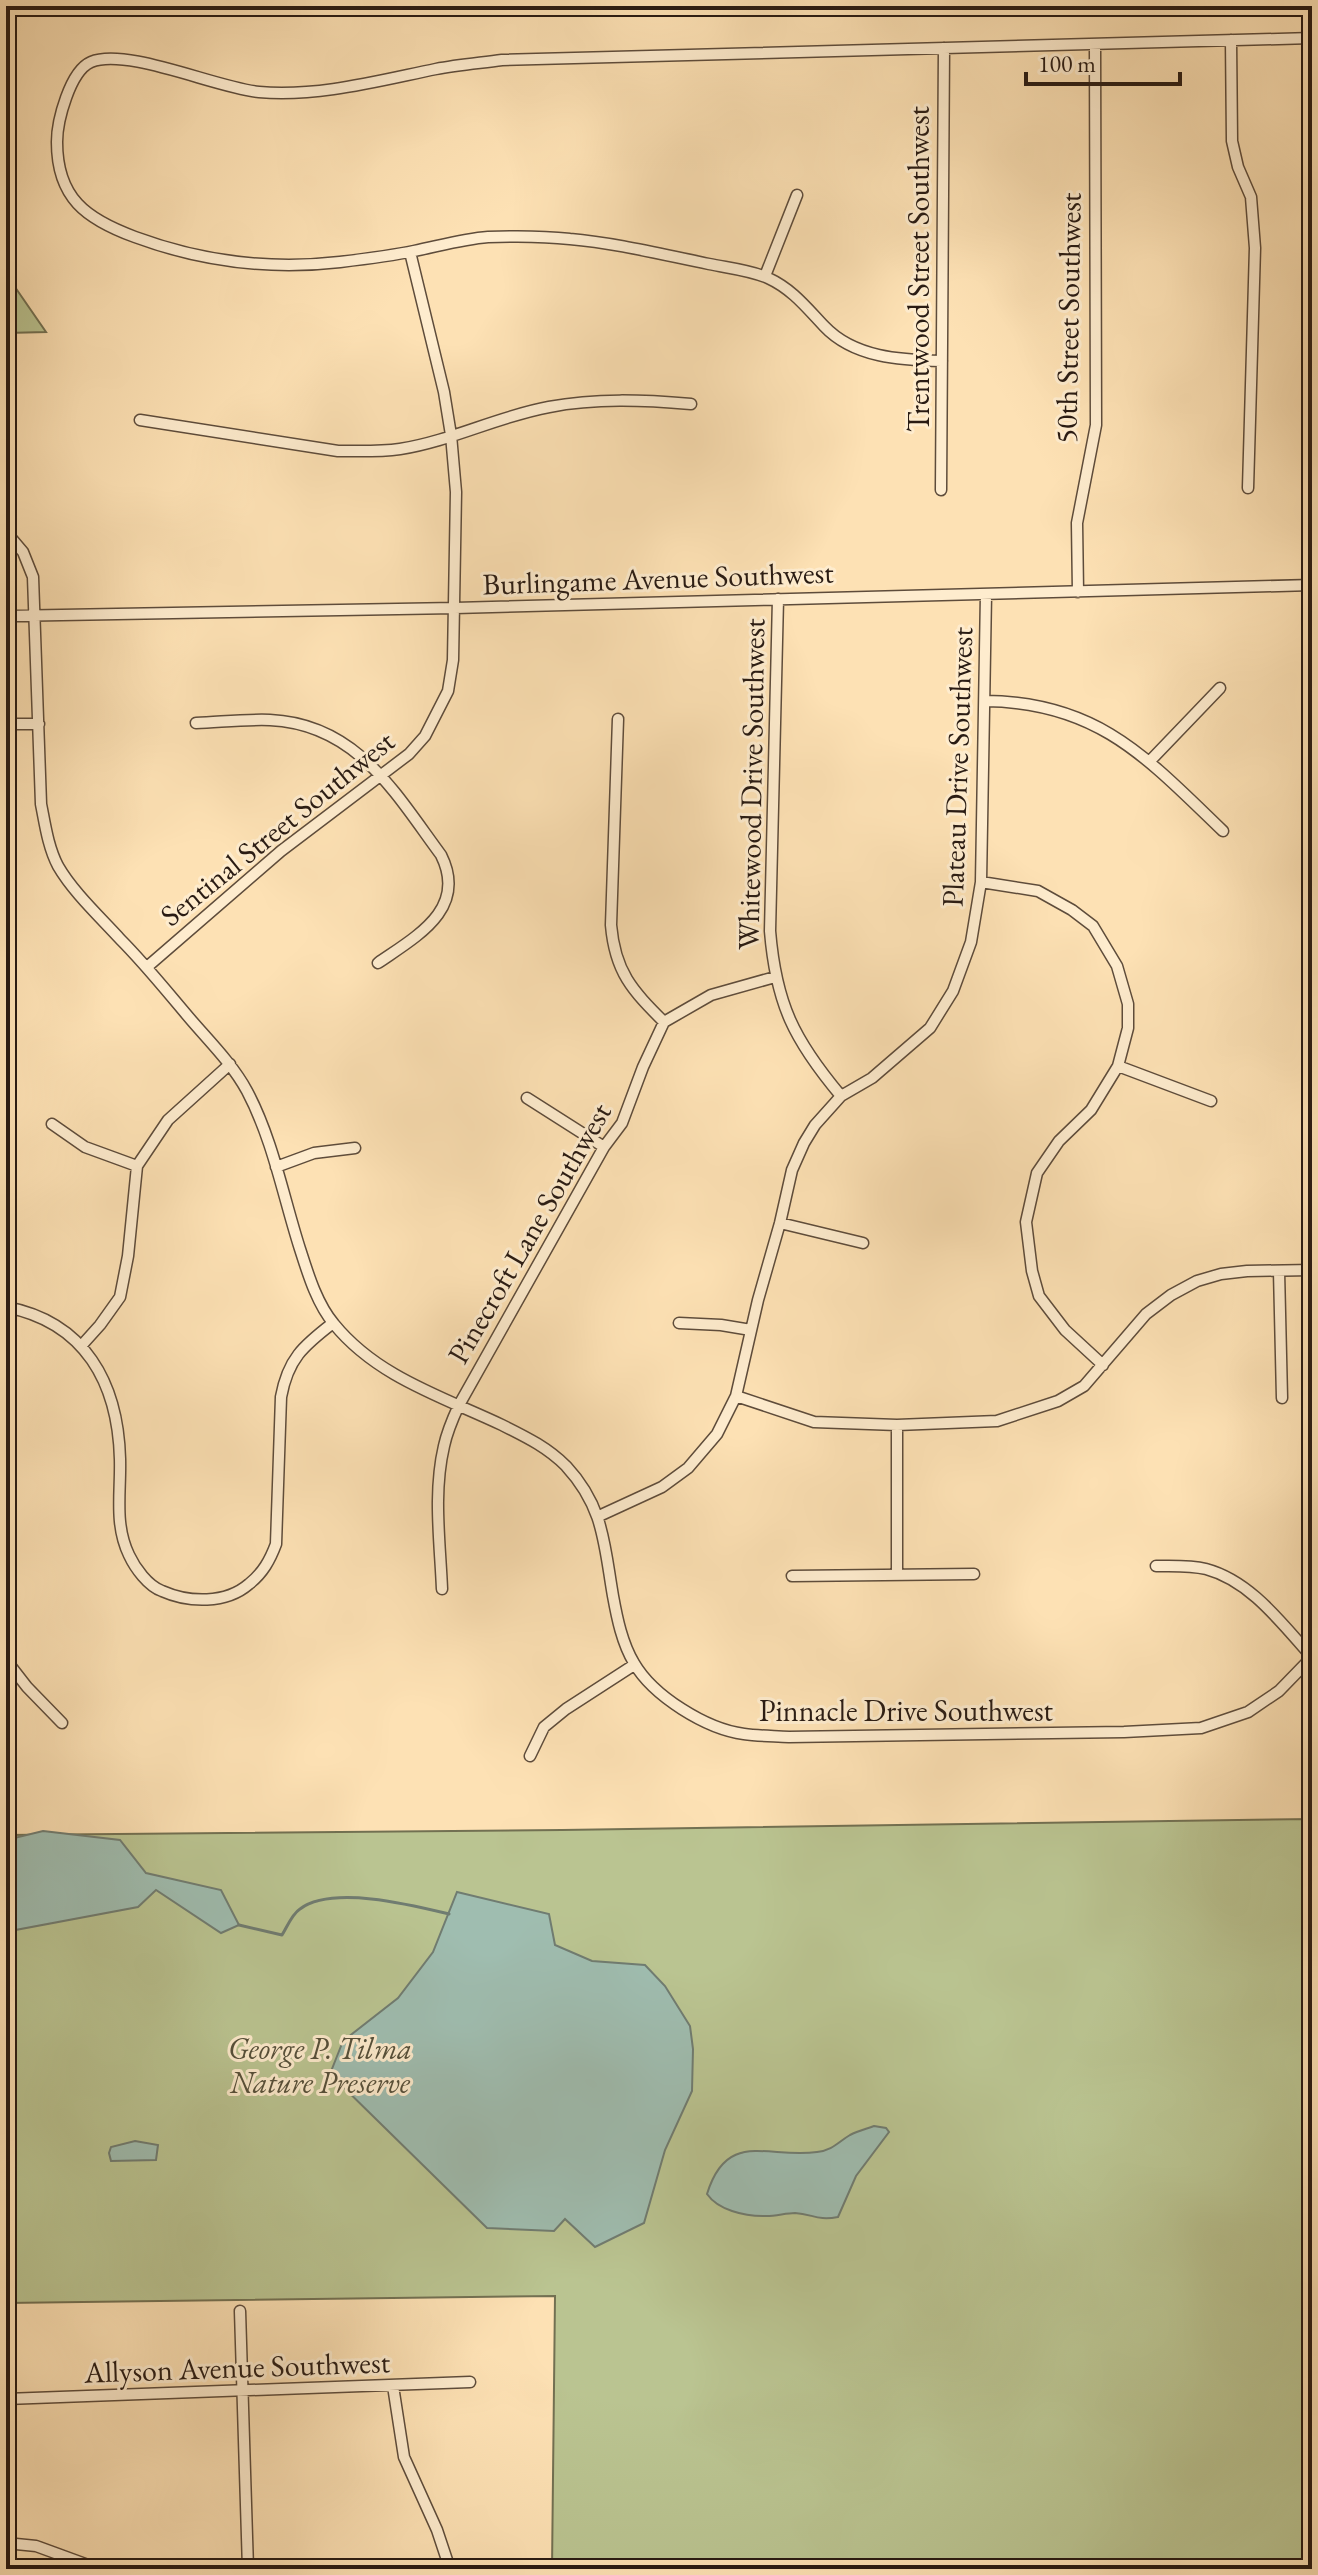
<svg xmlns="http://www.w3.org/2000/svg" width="1318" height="2575" font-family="'EB Garamond',serif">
<rect width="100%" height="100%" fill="#fde1b4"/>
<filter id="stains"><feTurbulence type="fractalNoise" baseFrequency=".0025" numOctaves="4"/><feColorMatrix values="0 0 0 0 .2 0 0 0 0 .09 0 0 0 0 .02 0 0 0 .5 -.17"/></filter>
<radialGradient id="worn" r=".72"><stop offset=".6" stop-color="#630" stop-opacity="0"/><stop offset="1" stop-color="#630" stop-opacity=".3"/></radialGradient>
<path fill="#bac491" stroke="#727052" stroke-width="2" d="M6 274 46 332 6 333Z
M1312 1819V2569H552L555 2296 6 2303V1835L562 1830Z"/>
<path fill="#9fbdb0" stroke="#707c71" stroke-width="2" d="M43 1831 120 1840 146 1873 221 1890 239 1925 221 1933 156 1890 138 1907 10 1931 6 1912V1840Z
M457 1892 549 1914 555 1945 592 1961 645 1965 665 1986 690 2026 693 2049 692 2091 665 2150 644 2223 595 2247 565 2219 554 2231 487 2228 330 2074 343 2041 398 1998 433 1952Z
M874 2126 886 2128 889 2132 856 2176 838 2217C817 2221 813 2214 795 2213 785 2213 774 2217 763 2216 744 2216 718 2210 707 2194 727 2129 768 2159 817 2152 833 2150 838 2142 850 2135 858 2131 866 2129 874 2126Z
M135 2141 158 2145 156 2160 111 2161 109 2153 111 2147Z"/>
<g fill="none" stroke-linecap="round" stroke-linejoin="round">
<path stroke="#707c71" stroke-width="3" d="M239 1925 282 1935C287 1927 292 1914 300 1909 332 1885 412 1905 449 1914"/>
<defs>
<path id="minor" d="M1231 40 1232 141 1238 167 1251 197 1255 248 1248 488
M765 276 797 195
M942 361C901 360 854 358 824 326 806 307 792 289 768 278 750 270 728 268 709 264 664 255 616 243 570 239 543 236 514 236 488 237 463 239 439 246 414 251 390 256 365 259 340 262 271 270 200 261 135 237 86 219 57 198 57 142 57 121 70 71 91 62 126 47 217 88 259 92 319 97 377 81 436 69 457 65 480 63 502 60L1312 38
M140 420 338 451C359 451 379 452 400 449 451 441 499 416 549 407 596 398 643 400 691 404
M941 490 944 48
M6 532 23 552 33 577 41 804C45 824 48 847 58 866 73 892 100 917 120 939 146 965 168 993 192 1021 211 1043 233 1065 247 1091 273 1140 283 1196 300 1249 308 1274 317 1304 334 1324 377 1377 443 1397 502 1425 526 1437 547 1447 566 1466 604 1507 604 1544 613 1596 617 1618 622 1643 634 1663 653 1696 706 1729 744 1734 758 1736 774 1736 789 1737L1124 1732 1201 1728 1248 1712 1279 1691 1312 1657
M1078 592 1077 523 1096 425 1095 44
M778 599 770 931C776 1004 794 1040 841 1096
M6 616 455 608 1312 585
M985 701C1098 702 1147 758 1223 831
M618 719 611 925C615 972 632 990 664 1022
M196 723C221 722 246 719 270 720 357 724 395 793 441 855 468 909 417 936 378 963
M6 724H39
M1149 762 1220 688
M981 882 1038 891 1072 910 1093 926 1117 966 1128 1004V1028L1118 1066 1091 1110 1059 1141 1037 1173 1026 1222 1032 1271 1039 1296 1065 1330 1103 1365
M147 967 281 851 409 754 425 736 448 691 453 660 456 492 451 435 444 392 410 252
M1118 1066 1211 1101
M527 1098 604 1147
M52 1124 85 1147 137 1166
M276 1167 314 1153 355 1148
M780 1223 863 1243
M1279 1271 1282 1398
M6 1307C85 1322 118 1383 120 1459 121 1492 114 1524 129 1555 135 1568 148 1586 162 1591 189 1603 226 1604 249 1584 263 1573 270 1560 276 1544L281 1397C288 1359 303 1346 333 1323
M679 1323 721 1325 751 1330
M82 1345 100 1325 120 1297 128 1256 137 1166 168 1120 230 1064
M736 1396 814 1422 897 1425 997 1421 1058 1401 1084 1386 1146 1314 1171 1295 1197 1281 1221 1274 1247 1271 1312 1270
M897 1425V1575
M599 1516 662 1487 688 1468 717 1434 736 1396 758 1300 780 1223 792 1170 804 1143 815 1125 841 1096 872 1078 930 1028 953 991 971 942 981 882 986 594
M1156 1566C1172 1566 1190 1565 1206 1569 1251 1581 1282 1624 1312 1657
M792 1576 974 1574
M442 1589C440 1541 433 1493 444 1446 447 1432 453 1418 459 1405L604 1147 622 1123 643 1067 664 1022 711 995 775 977
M6 1660 27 1687 62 1723
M530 1756 544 1727 566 1709 634 1665
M240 2311 248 2569
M393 2386 404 2457 437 2530 450 2569
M6 2399 470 2382
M6 2543 36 2546 99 2569"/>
</defs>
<use href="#minor" stroke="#5e4c3b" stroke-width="13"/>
<use href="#minor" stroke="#feecce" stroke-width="10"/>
</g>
<g text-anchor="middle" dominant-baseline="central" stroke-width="6" stroke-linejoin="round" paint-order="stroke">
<g font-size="30" fill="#291b13" stroke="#feecce">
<text transform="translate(918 269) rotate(-90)">Trentwood Street Southwest</text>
<text transform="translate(1068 318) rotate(-89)">50th Street Southwest</text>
<text transform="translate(658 578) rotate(-2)">Burlingame Avenue Southwest</text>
<text transform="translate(957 767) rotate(-88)">Plateau Drive Southwest</text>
<text transform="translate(751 784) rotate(-89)">Whitewood Drive Southwest</text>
<text transform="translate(277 828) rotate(-39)">Sentinal Street Southwest</text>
<text transform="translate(529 1233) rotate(-60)">Pinecroft Lane Southwest</text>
<text x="906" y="1710">Pinnacle Drive Southwest</text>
<text transform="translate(237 2367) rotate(-2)">Allyson Avenue Southwest</text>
</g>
<g font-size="30" font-style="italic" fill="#544e39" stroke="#feecce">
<text x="320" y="2048">George P. Tilma<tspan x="320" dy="34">Nature Preserve</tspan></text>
</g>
</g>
<rect width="1318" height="2575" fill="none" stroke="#fde1b4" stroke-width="32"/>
<rect x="8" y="8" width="1302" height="2559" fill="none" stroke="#291b13" stroke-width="4"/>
<rect x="16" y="16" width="1286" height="2543" fill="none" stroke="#291b13" stroke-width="2"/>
<path d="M1026 72v12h154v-12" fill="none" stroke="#291b13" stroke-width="4"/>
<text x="1038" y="72" font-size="24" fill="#291b13" stroke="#feecce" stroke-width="6" paint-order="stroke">100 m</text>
<rect width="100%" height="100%" filter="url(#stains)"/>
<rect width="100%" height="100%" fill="url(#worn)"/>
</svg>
